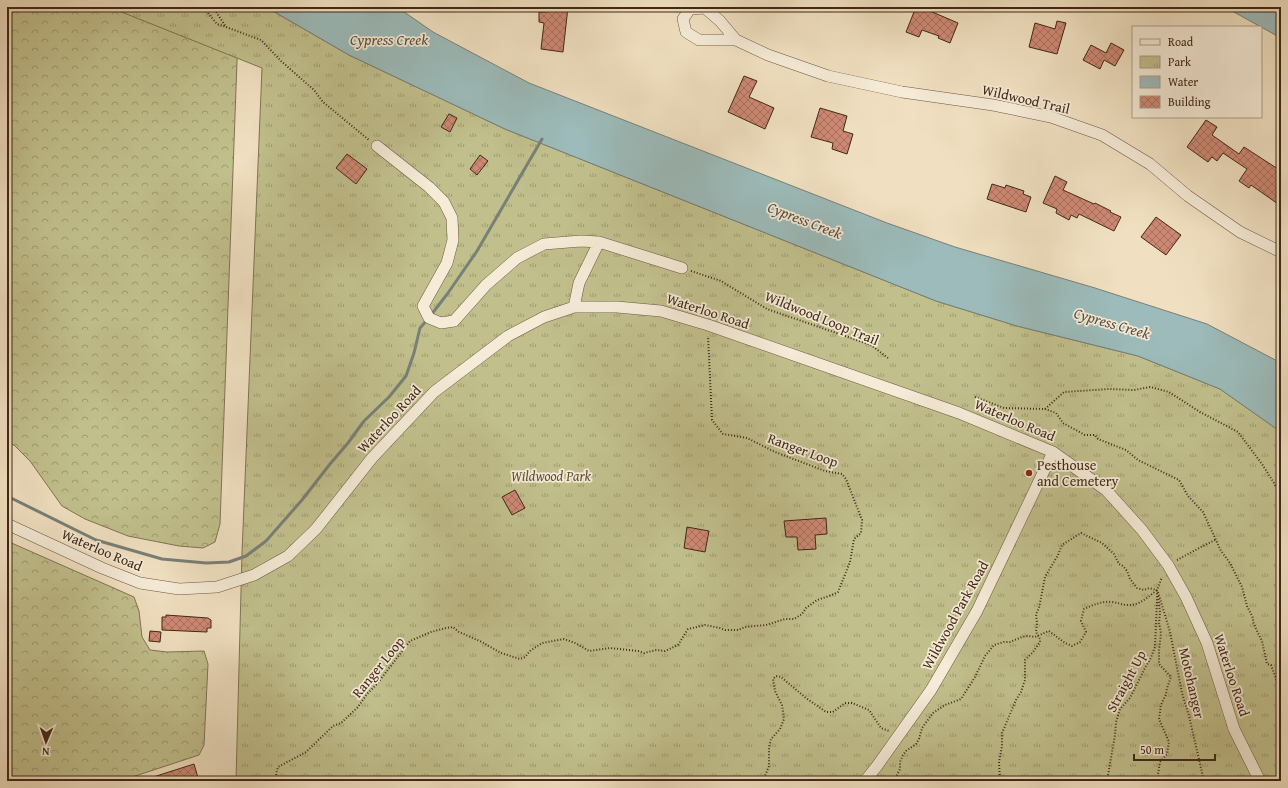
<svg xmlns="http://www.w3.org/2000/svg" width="1288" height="788" font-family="'Gentium Book Plus',serif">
<defs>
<pattern id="forest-crowns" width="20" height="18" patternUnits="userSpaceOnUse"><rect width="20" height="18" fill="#c1c08d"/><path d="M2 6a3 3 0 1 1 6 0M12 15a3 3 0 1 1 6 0" fill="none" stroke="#9e9c72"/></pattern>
<pattern id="park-tufts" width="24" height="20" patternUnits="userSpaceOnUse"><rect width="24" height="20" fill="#c1c08d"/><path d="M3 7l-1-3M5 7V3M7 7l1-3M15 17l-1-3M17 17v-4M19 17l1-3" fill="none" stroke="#9e9c72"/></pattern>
<pattern id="building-cross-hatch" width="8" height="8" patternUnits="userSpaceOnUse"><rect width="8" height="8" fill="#ce8974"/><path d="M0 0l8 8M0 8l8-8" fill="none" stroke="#a9705e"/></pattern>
</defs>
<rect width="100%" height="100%" fill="#f0e0c1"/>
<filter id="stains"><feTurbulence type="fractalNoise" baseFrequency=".005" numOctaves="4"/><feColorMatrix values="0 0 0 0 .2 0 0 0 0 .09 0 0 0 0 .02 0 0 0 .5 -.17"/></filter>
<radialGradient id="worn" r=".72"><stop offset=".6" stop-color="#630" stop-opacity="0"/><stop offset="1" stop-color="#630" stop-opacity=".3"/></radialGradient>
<path fill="url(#forest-crowns)" stroke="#817452" d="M7 7H239L220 524 215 542 203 548 179 546 128 536 85 519 62 506 30 461 14 445 7 444Z
M7 541 134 597 139 611 142 637 150 650 167 652 204 651 208 664 204 745 199 755 120 781H7Z"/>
<path fill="url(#park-tufts)" stroke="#817452" d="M109 7H266L349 55 505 129 936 301 1017 326 1138 356 1220 389 1281 432V781H236L242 553 262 68Z"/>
<path fill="#9cbbba" stroke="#788078" d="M266 7H397L433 32 529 83 887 223 955 247 1095 288 1207 324 1281 363V432L1220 389 1138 356 1017 326 936 301 505 129 349 55Z
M1223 7H1281V38L1232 11Z"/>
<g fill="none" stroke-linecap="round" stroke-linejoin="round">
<path stroke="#788078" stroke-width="3" d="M431 315 448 293 477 251 542 139
M7 496 96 540 162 559 206 563 229 562 246 556 266 541 302 500 330 464 348 443 364 421 389 397 406 376 414 353 420 328 427 320"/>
</g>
<path fill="url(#building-cross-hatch)" stroke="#412716" d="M546 7H568L563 52 541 49 544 23 539 22V12H546Z
M916 7H931L930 11 958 23 950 43 938 38 939 36 922 30 919 37 906 32Z
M1057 21 1066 23 1057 54 1029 47 1035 23 1055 29Z
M1111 43 1124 50 1115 66 1104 60 1100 69 1083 60 1091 45 1106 53Z
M744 76 757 81 749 97 774 108 765 129 728 112Z
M820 108 847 116 843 131 853 134 847 154 832 149 833 143 811 137Z
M449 114 457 118 450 132 441 127Z
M1206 120 1217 127 1212 135 1239 154 1244 147 1281 171V206L1251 185 1249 188 1239 181 1247 169 1223 153 1217 161 1212 157 1208 162 1187 147Z
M347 154 367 169 356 184 336 168Z
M480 155 488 161 477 175 470 169Z
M1055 176 1067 182 1063 190 1094 204 1095 203 1111 211 1110 212 1121 217 1114 231 1079 214 1077 218 1071 215 1069 220 1056 213 1057 209 1043 203Z
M992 184 1005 188 1006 185 1024 191 1023 194 1031 197 1026 212 987 199Z
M1156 217 1181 235 1166 255 1141 237Z
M515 490 525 508 512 515 502 497Z
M826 518 827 534 815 535 816 549 798 550 797 537H786L784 521Z
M687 527 709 531 705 552 684 548Z
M166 615 208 618 211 620V628H207V632L162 630V617H166Z
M150 631 161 632 160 642 149 641Z
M194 764 199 781H147V779Z"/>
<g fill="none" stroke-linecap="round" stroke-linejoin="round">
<defs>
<path id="minor" d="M705 8 720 21 736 40H699L686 32 683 19 690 9Z
M736 40 768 55 828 76 902 92 993 105 1051 117 1102 135 1150 164 1188 196 1240 232 1281 252
M377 146 429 187 444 202 452 218 453 240 447 263 423 306 429 318 441 323 454 321 486 285 517 258 544 244 581 241 599 242 579 283 574 307
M599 242 682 268
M7 524 102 568 140 583 179 589 217 587 254 575 288 556 316 529 372 458 434 392 508 336 544 317 574 307H617L661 311 708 325 959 413 1053 452 1106 490 1142 530 1168 565 1186 597 1207 643 1234 729 1260 781
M865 781 877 766 931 690 977 611 1053 452"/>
</defs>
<use href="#minor" stroke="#6d5541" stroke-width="12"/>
<path stroke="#412716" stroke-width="2" stroke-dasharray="1 2" stroke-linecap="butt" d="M185 7 207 12 217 24 226 27
M213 7 226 27 261 40 281 61 314 90 323 102 369 140
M691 271 721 281 767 309 871 345 888 358
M975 397 1004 408 1045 409 1056 413 1063 423 1085 435H1095L1098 439 1126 450 1138 460 1179 480 1188 496 1203 512 1221 551 1230 563 1242 587 1247 606 1253 618V622L1256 629 1262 641 1267 664 1271 665 1281 692
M1045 409 1064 392 1109 389 1134 390 1150 387 1169 392 1200 412 1238 432 1262 464 1281 494
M1177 560 1203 546 1215 540
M1158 592 1170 632 1182 693 1189 716 1204 781
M1158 596 1160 612 1159 623 1161 633 1159 650V664L1171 677 1167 688 1166 694 1161 705 1159 719 1169 742 1167 754 1160 762 1158 774 1159 781
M277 781 276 774 278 767 306 752 333 726 341 723 358 707 367 694 377 684 410 641 431 632 446 628 453 627 459 632 482 642 501 653 520 659 525 657 530 651 542 643 564 639 575 643 589 651 610 648 638 651 644 653 656 650 665 651 678 645 688 629 705 625 720 628 725 630H738L745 627 766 625 785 619H794L802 614 806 608 817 600 832 595 838 592 850 562 854 539 861 533 862 520 846 479 842 474 825 471 775 452 747 438 723 434 712 420 708 336
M763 781 769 766V747L771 739 780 729 784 719 782 705 775 691 773 679 776 676 781 677 806 698 826 712H833L845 703H852L869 710 881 728 889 731
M894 781 900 769V762L903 755 906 751 916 744 919 739 922 728 933 713 945 705 961 699 975 677 985 656 994 645 1004 642H1010L1022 637 1028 636 1035 637 1049 631 1065 643 1072 646 1080 642 1086 632 1081 621 1084 609C1093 605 1102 601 1111 602 1117 602 1122 605 1127 605 1139 606 1148 597 1157 590
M1000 781 999 762 1002 746V733L1016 700 1021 692 1025 680V660L1033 652 1040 642V639L1036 632 1037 623 1036 614 1039 608 1045 577 1058 555 1062 545 1081 533 1102 543 1114 554 1119 564 1123 566 1127 571 1130 579 1137 588 1144 590 1149 588 1157 590
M1107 781 1115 735 1116 722 1120 709 1130 698 1146 666 1150 660 1155 647 1157 601V590L1162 577"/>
<use href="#minor" stroke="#f5ebd7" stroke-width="11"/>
</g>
<circle fill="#8f2418" stroke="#f5ebd7" stroke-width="1.5" cx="1029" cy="473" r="4"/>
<g text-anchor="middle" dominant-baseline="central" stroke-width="3.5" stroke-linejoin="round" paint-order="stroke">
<g font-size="14" fill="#412716" stroke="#f5ebd7">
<text transform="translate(1026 99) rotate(13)">Wildwood Trail</text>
<text transform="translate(708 311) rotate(18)">Waterloo Road</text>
<text transform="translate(822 318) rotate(22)">Wildwood Loop Trail</text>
<text transform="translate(389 419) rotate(-47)">Waterloo Road</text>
<text transform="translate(1015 420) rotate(23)">Waterloo Road</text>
<text transform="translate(803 450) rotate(20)">Ranger Loop</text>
<text transform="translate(102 550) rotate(23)">Waterloo Road</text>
<text transform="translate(955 615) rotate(-61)">Wildwood Park Road</text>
<text transform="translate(378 667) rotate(-51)">Ranger Loop</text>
<text transform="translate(1232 675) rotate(72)">Waterloo Road</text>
<text transform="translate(1126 681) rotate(-62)">Straight Up</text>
<text transform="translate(1192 683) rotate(77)">Motohanger</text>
</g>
<g font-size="14" fill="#412716" stroke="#f5ebd7" text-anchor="start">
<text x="1037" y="465">Pesthouse<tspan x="1037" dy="16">and Cemetery</tspan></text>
</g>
<g font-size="14" font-style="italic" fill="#614d34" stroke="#f5ebd7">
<text x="551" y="476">Wildwood Park</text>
</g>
<g font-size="15" font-style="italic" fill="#584c3f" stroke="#f5ebd7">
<text x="389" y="39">Cypress Creek</text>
<text transform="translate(805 220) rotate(21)">Cypress Creek</text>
<text transform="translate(1112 323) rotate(16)">Cypress Creek</text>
</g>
</g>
<rect width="1288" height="788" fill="none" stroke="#f0e0c1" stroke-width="24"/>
<rect x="8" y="8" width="1272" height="772" fill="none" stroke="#412716" stroke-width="2"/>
<rect x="12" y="12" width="1264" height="764" fill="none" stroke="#412716"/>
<rect x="1132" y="26" width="130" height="92" fill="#f5ebd7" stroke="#ad9d8a"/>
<rect x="1140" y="39" width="20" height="6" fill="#f5ebd7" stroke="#ad9d8a"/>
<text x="1168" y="46" font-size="12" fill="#412716">Road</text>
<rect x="1140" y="56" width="20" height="12" fill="url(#park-tufts)" stroke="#ad9d8a"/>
<text x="1168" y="66" font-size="12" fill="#412716">Park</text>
<rect x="1140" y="76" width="20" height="12" fill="#9cbbba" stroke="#ad9d8a"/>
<text x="1168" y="86" font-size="12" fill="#412716">Water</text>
<rect x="1140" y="96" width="20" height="12" fill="url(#building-cross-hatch)" stroke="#ad9d8a"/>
<text x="1168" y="106" font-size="12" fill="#412716">Building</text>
<g transform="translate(46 742) rotate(182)" stroke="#f5ebd7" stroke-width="3" paint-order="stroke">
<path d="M0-3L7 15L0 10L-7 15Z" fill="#412716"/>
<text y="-6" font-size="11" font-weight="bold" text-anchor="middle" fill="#412716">N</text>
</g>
<path d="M1134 754v6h81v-6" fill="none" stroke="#412716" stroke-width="2"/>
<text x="1140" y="754" font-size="12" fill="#412716" stroke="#f5ebd7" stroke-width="3" paint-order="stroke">50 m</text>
<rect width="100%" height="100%" filter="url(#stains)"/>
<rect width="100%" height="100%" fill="url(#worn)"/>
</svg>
